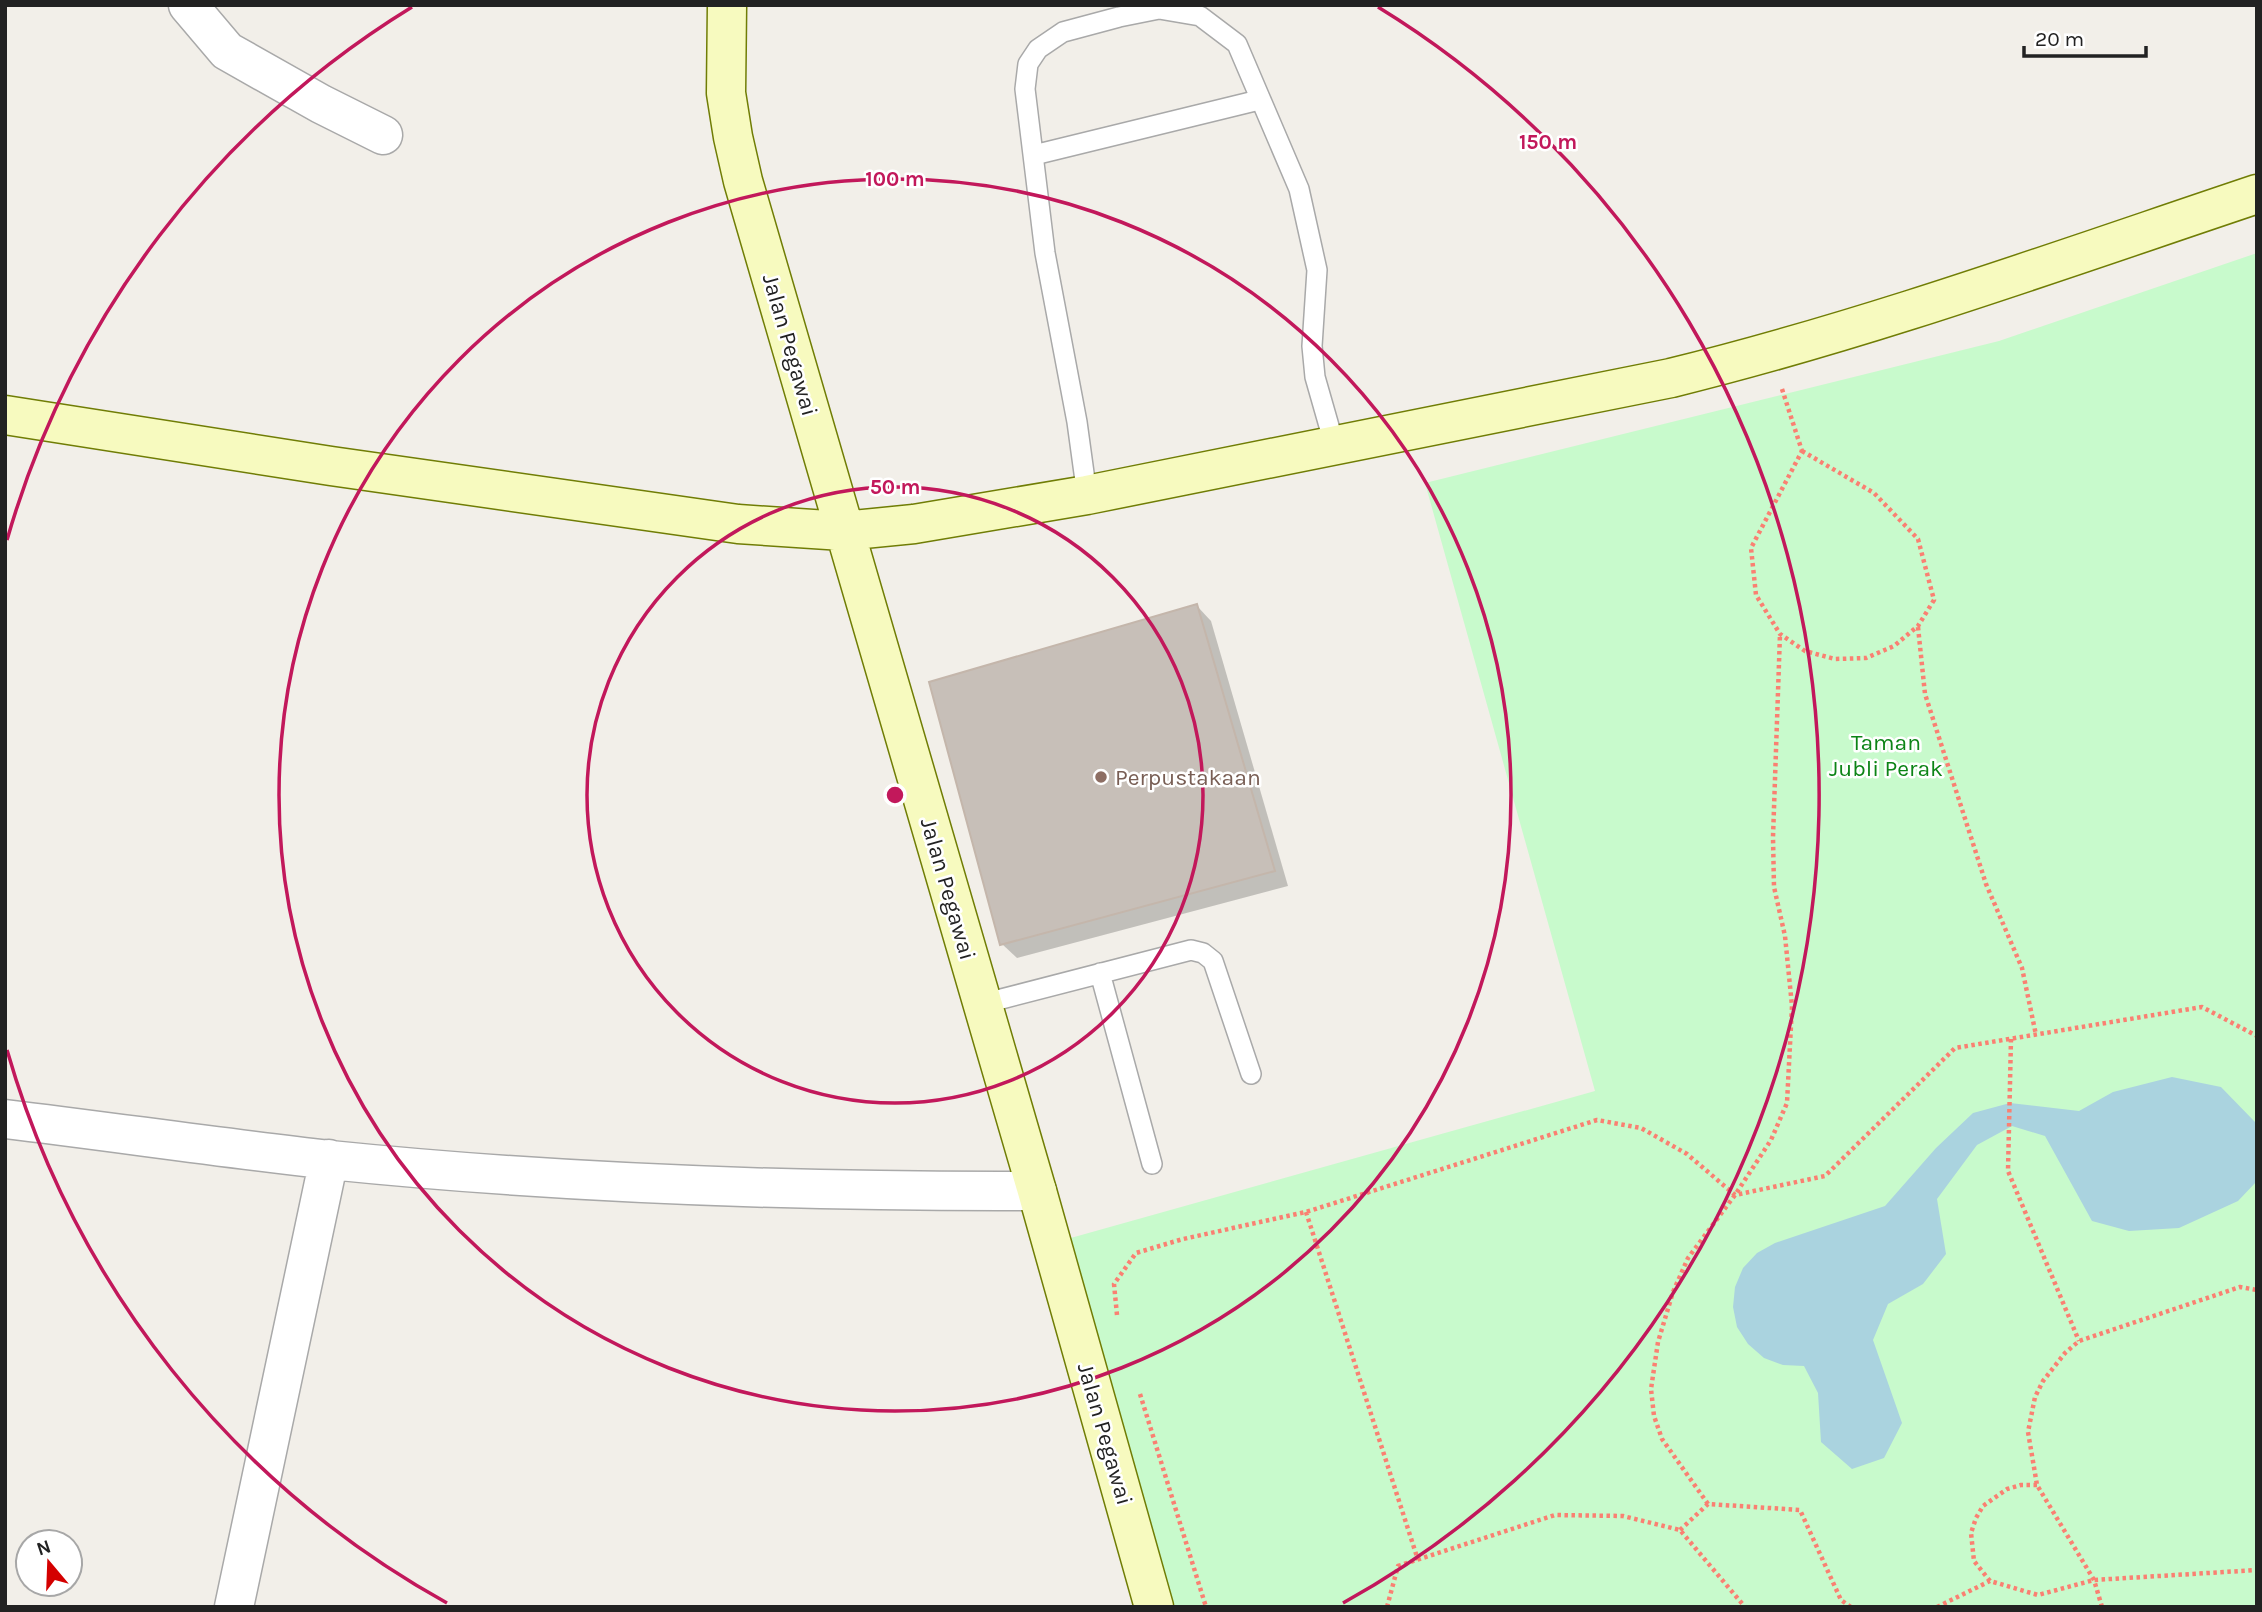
<svg xmlns="http://www.w3.org/2000/svg" width="2262" height="1612" font-family="Karla,sans-serif">
<rect width="100%" height="100%" fill="#f2efe9"/>
<path fill="#c8facc" d="M2257 253V1607H1175L1060 1241 1595 1091 1425 483 1999 341Z"/>
<path fill="#aad3df" d="M2172 1077 2221 1087 2255 1122 2257 1181 2238 1201 2179 1228 2129 1231 2092 1221 2045 1136 2012 1126 1977 1145 1937 1199 1946 1254 1923 1284 1888 1304 1873 1340 1902 1423 1884 1458 1852 1469 1821 1442 1818 1393 1804 1366 1783 1365 1764 1358 1748 1344 1737 1327 1733 1307 1735 1287 1743 1268 1757 1253 1775 1243 1885 1206 1936 1148 1973 1113 2010 1103 2079 1111 2113 1092Z"/>
<path fill="#0003" d="M1197 606 1211 621 1288 886 1017 958 1002 944Z"/>
<path fill="#c7bfb8" stroke="#c4b6ab" stroke-width="2" d="M1197 604 1275 871 1000 945 929 682Z"/>
<g fill="none" stroke-linecap="round" stroke-linejoin="round">
<defs>
<path id="lane" d="M1034 155 1259 100
M1087 495 1077 422 1045 253 1025 89 1028 64 1038 49 1063 32 1119 17 1159 9 1200 16 1237 44 1299 189 1317 270 1312 346 1315 377 1335 447
M1100 973 1152 1164
M982 1004 1191 950 1203 953 1213 961 1251 1074"/>
<path id="street" d="M188 5 227 51 321 104 383 135
M5 1119C113 1132 222 1148 330 1160 565 1184 801 1192 1037 1191
M234 1607 329 1159"/>
<path id="secondary" d="M727 5 726 93 733 137 743 181 1037 1191 1154 1607
M5 415 331 466 738 524 843 531 914 524 1087 495 1671 378C1870 329 2063 259 2257 194"/>
</defs>
<use href="#lane" stroke="#a9a9a9" stroke-width="22"/>
<use href="#street" stroke="#a9a9a9" stroke-width="41"/>
<use href="#secondary" stroke="#707d05" stroke-width="41"/>
<path stroke="#fa8072" stroke-width="4.5" stroke-dasharray="3.5 3.5" stroke-linecap="butt" d="M1782 389 1802 451
M1802 451 1874 493 1918 539 1934 600 1918 626 1894 646 1866 658 1835 659 1805 651 1780 634 1756 595 1751 548Z
M1918 627 1925 694 1986 884 2022 968 2036 1035
M2011 1039 2008 1171 2079 1341
M1306 1212 1418 1560
M1117 1315 1114 1284 1136 1253 1183 1239 1306 1212 1597 1120 1641 1128 1687 1154 1735 1195 1825 1176 1955 1048 2202 1007 2257 1036
M1140 1394 1206 1607
M2037 1485H2021L2007 1489 1983 1506 1976 1518 1971 1533 1974 1561 1990 1581 2038 1595 2094 1580 2257 1570
M1708 1504 1662 1439 1654 1416 1651 1389 1658 1342 1673 1292 1688 1258 1735 1195 1771 1140 1787 1103 1792 1006 1785 936 1774 887 1773 837 1780 634
M1680 1530 1708 1504 1800 1510 1841 1600 1851 1607
M1387 1607 1398 1566 1555 1515 1623 1516 1680 1530 1745 1607
M1937 1607 1990 1581
M2102 1607 2094 1580 2037 1485 2028 1432 2035 1397 2043 1381 2065 1353 2079 1341 2240 1287 2257 1290"/>
<use href="#lane" stroke="#fff" stroke-width="19"/>
<use href="#street" stroke="#fff" stroke-width="38"/>
<use href="#secondary" stroke="#f7fabf" stroke-width="38"/>
</g>
<g fill="none" stroke="#c2185b" stroke-width="3.5">
<circle cx="895" cy="795" r="308"/>
<circle cx="895" cy="795" r="616"/>
<path d="M447 1603A924 924 0 0 1 7 1050M7 540A924 924 0 0 1 412 7M1378 7A924 924 0 0 1 1343 1603"/>
</g>
<circle fill="#8d6e63" stroke="#fff" stroke-width="2.5" cx="1101" cy="777" r="7"/>
<g text-anchor="middle" dominant-baseline="central" stroke-width="5" stroke-linejoin="round" paint-order="stroke">
<g font-size="23" fill="#222" stroke="#fff">
<text transform="translate(790 345) rotate(74)">Jalan Pegawai</text>
<text transform="translate(948 889) rotate(74)">Jalan Pegawai</text>
<text transform="translate(1105 1434) rotate(74)">Jalan Pegawai</text>
</g>
<g font-size="23" fill="#0c8416" stroke="#fff">
<text x="1886" y="742">Taman<tspan x="1886" dy="26">Jubli Perak</tspan></text>
</g>
<g font-size="23" fill="#785e54" stroke="#fff" text-anchor="start">
<text x="1115" y="777">Perpustakaan</text>
</g>
</g>
<circle cx="895" cy="795" r="10" fill="#c2185b" stroke="#fff" stroke-width="3.5"/>
<g font-size="21" text-anchor="middle" font-weight="bold" fill="#c2185b" stroke="#fff" stroke-width="5" stroke-linejoin="round" paint-order="stroke">
<text x="1548" y="149">150 m</text>
<text x="895" y="186">100 m</text>
<text x="895" y="494">50 m</text>
</g>
<rect width="2262" height="1612" fill="none" stroke="#222222" stroke-width="14"/>
<g transform="translate(49 1563) rotate(341)"><circle r="33" fill="#ffffff" stroke="#a7a7a7" stroke-width="2"/>
<path d="M0-5L12 26L0 18L-12 26Z" fill="#d40000"/>
<text y="-10" font-size="19" font-weight="bold" text-anchor="middle" fill="#222222">N</text>
</g>
<path d="M2024 46v10h122v-10" fill="none" stroke="#222222" stroke-width="3.5"/>
<text x="2035" y="46" font-size="21" fill="#222222" stroke="#ffffff" stroke-width="5" paint-order="stroke">20 m</text>
</svg>
